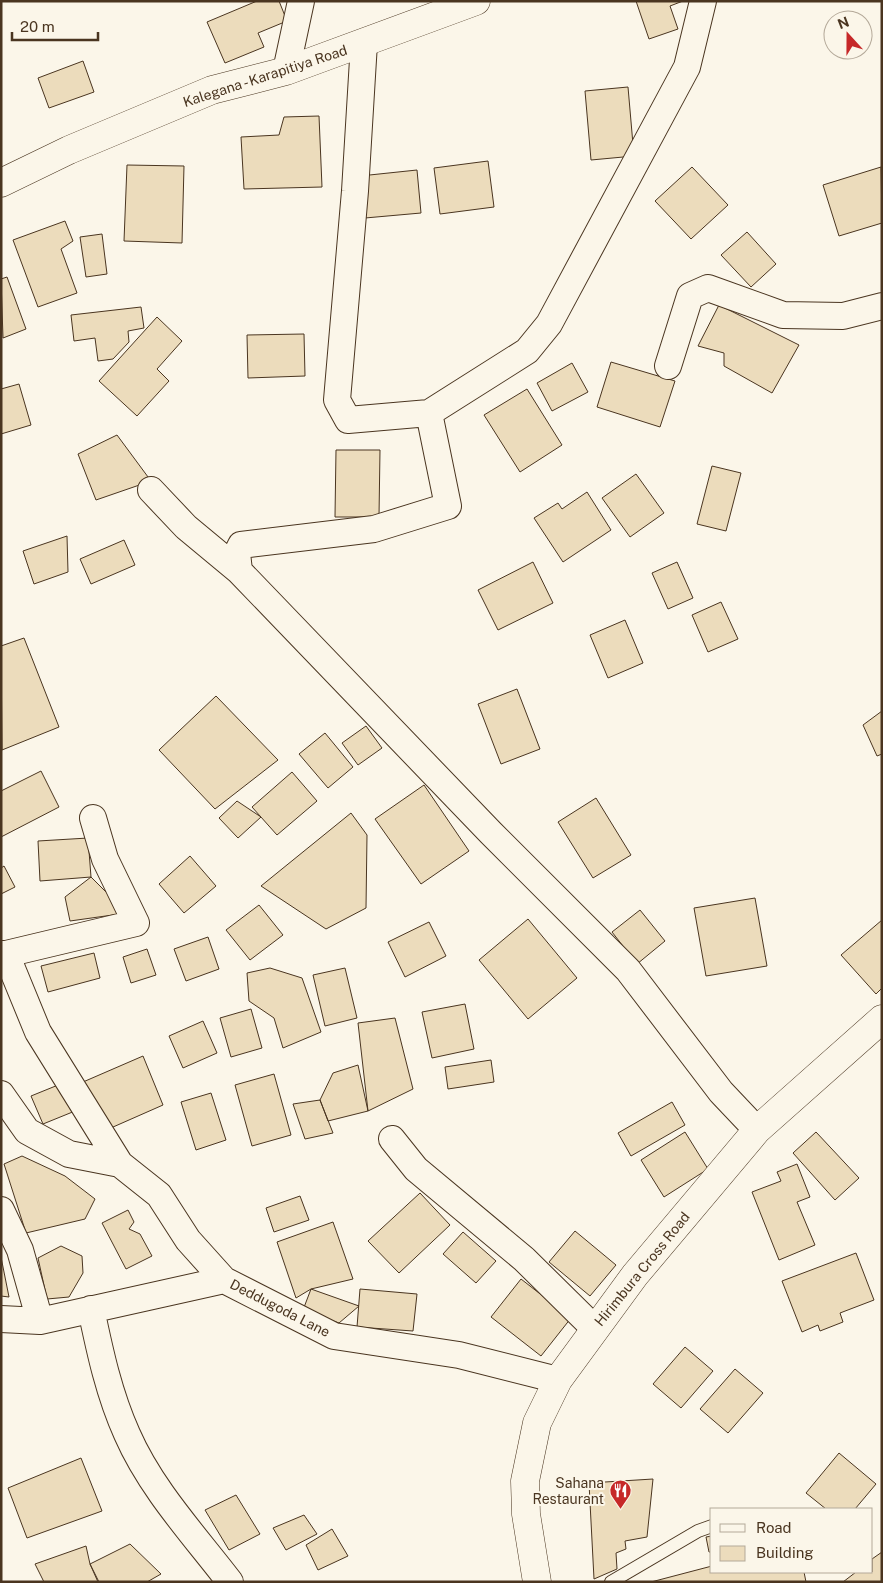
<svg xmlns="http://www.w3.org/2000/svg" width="883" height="1583" font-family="'Public Sans',sans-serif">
<rect width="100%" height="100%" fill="#fbf6e9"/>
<path fill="#ecdcbc" stroke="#4a3520" d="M257 1H279L287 21 258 33 264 47 225 63 207 22Z
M636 1H683L670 6 678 29 649 39Z
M83 61 94 92 49 108 38 78Z
M628 87 634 156 591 160 585 91Z
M319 116 322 187 244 189 241 137 279 135 284 117Z
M488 161 494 207 440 214 434 168Z
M127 165 184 166 182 243 124 241Z
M692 167 728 205 691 239 655 201Z
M881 167 882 223 839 236 823 185Z
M417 170 421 213 365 218 360 176Z
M65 221 73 241 61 249 77 293 38 307 13 240Z
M747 232 776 264 751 287 721 255Z
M102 234 107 274 86 277 80 237Z
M7 277 26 329 3 338 1 279Z
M719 305 799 345 772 393 724 366V353L698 346Z
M141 307 144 328 128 331 129 342 113 359 98 361 95 338 74 341 71 315Z
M157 317 182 341 157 369 169 381 137 416 99 381Z
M304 334 305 376 248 378 247 335Z
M611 362 675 381 660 427 597 407Z
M572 363 588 392 552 411 537 383Z
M19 384 31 425 1 434V389Z
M527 389 562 445 520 472 484 415Z
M117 435 151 481 96 500 78 454Z
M336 450H380L379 517H335Z
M712 466 741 473 726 531 697 524Z
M636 474 664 513 630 537 602 498Z
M587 492 611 530 563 562 534 518 558 503 562 509Z
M67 536 68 572 34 584 23 551Z
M124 540 135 565 91 584 80 559Z
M533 562 553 603 498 630 478 590Z
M677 562 693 598 668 609 652 573Z
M721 602 738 639 708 652 692 615Z
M625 620 643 663 608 678 590 635Z
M24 638 59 727 2 750 1 646Z
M517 689 540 749 501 764 478 704Z
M216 696 278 760 215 809 159 750Z
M882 711V754L877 756 863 725Z
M366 726 382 748 358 765 342 743Z
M325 733 353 767 328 788 299 754Z
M41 771 59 807 1 837V791Z
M292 772 317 801 277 835 252 807Z
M424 785 469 851 421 884 375 819Z
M596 798 631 855 593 878 558 822Z
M237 801 261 817 238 838 219 818Z
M351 813 367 835 366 908 326 929 261 886Z
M88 838 91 877 40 881 38 841Z
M190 856 216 886 184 913 159 884Z
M4 866 15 887 1 894V868Z
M91 877 127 913 70 921 65 897Z
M755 898 767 966 706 976 694 908Z
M259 905 283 935 250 960 226 930Z
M640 910 665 941 637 964 612 932Z
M528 919 577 978 528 1019 479 960Z
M882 920V988L876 994 841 955Z
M429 922 446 956 405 977 388 942Z
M208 937 219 969 186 981 174 949Z
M147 949 156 975 131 983 123 957Z
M94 953 100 978 48 992 41 966Z
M270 968 302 978 321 1032 283 1048 274 1018 249 1001 247 973Z
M345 968 357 1018 325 1026 313 975Z
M465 1004 474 1049 432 1058 422 1012Z
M251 1009 262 1048 231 1057 220 1018Z
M395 1018 413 1089 368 1111 358 1023Z
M203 1021 217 1053 183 1068 169 1036Z
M143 1056 163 1105 104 1131 83 1082Z
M491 1060 494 1082 448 1089 445 1067Z
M358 1065 368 1111 328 1121 320 1100 333 1073Z
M274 1074 291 1135 252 1146 235 1085Z
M63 1083 75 1111 43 1124 31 1096Z
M211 1093 226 1140 196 1150 181 1102Z
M320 1100 333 1133 305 1139 293 1104Z
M672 1102 685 1125 631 1156 618 1133Z
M685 1132 708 1169 664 1197 641 1160Z
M816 1132 859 1178 835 1200 793 1153Z
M22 1156 65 1176 95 1199 85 1219 26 1233 4 1164Z
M797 1164 810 1197 797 1202 815 1245 779 1260 752 1192 781 1181 777 1172Z
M420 1193 450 1225 399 1273 368 1241Z
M300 1196 309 1220 274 1232 266 1208Z
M128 1210 134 1222 129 1229 140 1234 152 1256 126 1269 102 1223Z
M333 1222 353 1279 311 1289 296 1298 277 1242Z
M575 1231 616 1265 590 1296 549 1262Z
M463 1232 496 1261 476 1283 443 1254Z
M61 1246 82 1256 83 1273 69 1297 47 1299 38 1258Z
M856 1253 874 1300 840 1313 843 1322 820 1331 818 1325 802 1332 782 1281Z
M1 1257 9 1297 1 1296Z
M521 1279 571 1318 541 1356 491 1317Z
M311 1289 359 1306 339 1323 303 1310Z
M360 1289 417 1294 413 1331 357 1327Z
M685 1347 713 1371 681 1408 653 1384Z
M735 1369 763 1393 728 1433 700 1409Z
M839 1453 876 1484 855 1509H826L806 1493Z
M81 1458 102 1511 27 1538 8 1488Z
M653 1479 647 1537 625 1541 626 1549 616 1553 617 1569 594 1579 589 1483Z
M236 1495 260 1534 229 1550 205 1510Z
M304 1515 317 1534 286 1550 273 1528Z
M332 1529 348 1556 318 1570 306 1545Z
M712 1536V1552H709L706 1537Z
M130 1544 161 1574 147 1582H99L90 1564Z
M86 1546 90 1564 98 1582H44L35 1564Z
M882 1552V1582H843L856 1572H872V1559Z
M712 1566V1572H804L806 1582H651Z"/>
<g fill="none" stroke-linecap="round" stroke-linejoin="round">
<defs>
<path id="service" d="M611 1582 698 1531 712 1526"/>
<path id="minor" d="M364 43 355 191 337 400 348 420 429 413 448 506 374 529 241 545 237 553 239 571 491 833 628 970 721 1092 757 1130
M286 71 301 1
M668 366 690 296 708 288 783 315 843 316 882 306
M429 413 527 351 549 324 687 67 703 1
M151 490 186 527 239 571
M1 954H6L38 1032 120 1164
M6 954 136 923 105 859 93 818
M1 1094 27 1131 69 1154 120 1164 159 1195 188 1240 224 1280
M392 1139 416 1169 524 1259 595 1329
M1 1210 20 1250 40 1321
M91 1309C100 1352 109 1394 127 1434 151 1489 194 1535 230 1582
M1 1319 40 1321 224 1280 334 1336 459 1355 558 1380"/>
<path id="secondary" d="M1 183 69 150 212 90 286 71 476 1
M537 1582 526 1514 525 1481 537 1423 558 1380 635 1275 757 1130 882 1019"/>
</defs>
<use href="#service" stroke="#4a3520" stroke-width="14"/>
<use href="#minor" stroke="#4a3520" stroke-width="28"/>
<use href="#secondary" stroke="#4a3520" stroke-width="29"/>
<use href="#service" stroke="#fbf6e9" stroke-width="12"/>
<use href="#minor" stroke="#fbf6e9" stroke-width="26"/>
<use href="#secondary" stroke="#fbf6e9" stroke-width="28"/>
</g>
<defs>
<symbol id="restaurant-pin" viewBox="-11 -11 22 30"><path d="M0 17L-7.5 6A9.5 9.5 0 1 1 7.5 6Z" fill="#c62828" stroke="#fbf6e9"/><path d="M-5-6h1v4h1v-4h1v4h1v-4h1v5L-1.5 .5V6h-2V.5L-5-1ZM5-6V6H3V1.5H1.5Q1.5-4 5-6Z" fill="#fff"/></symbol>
</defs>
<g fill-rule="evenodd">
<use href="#restaurant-pin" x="608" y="1478" width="25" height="34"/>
</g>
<g text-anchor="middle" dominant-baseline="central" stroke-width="4" stroke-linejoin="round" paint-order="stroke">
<g font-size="14" fill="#4a3520" stroke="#fbf6e9">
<text transform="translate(265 76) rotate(-18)">Kalegana - Karapitiya Road</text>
<text transform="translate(642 1269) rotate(-51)">Hirimbura Cross Road</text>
<text transform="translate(280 1308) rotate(27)">Deddugoda Lane</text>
</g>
<g font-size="14" fill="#4a3520" stroke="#fbf6e9" text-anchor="end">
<text x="604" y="1483">Sahana<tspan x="604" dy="16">Restaurant</tspan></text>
</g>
</g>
<rect width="883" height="1583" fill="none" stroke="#4a3520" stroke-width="5"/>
<rect x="710" y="1508" width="162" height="65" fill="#fbf6e9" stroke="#b4a999"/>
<rect x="720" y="1524" width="25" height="8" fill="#fbf6e9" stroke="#b4a999"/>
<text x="756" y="1533" font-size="15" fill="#4a3520">Road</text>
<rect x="720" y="1546" width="25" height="15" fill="#ecdcbc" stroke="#b4a999"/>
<text x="756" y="1558" font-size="15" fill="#4a3520">Building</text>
<g transform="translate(848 35) rotate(339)"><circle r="24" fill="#fbf6e9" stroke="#b4a999"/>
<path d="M0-4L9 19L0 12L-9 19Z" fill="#c62828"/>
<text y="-8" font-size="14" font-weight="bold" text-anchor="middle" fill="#4a3520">N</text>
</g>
<path d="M12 32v8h86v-8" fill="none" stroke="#4a3520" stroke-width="2.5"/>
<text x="20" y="32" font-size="15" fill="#4a3520" stroke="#fbf6e9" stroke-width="4" paint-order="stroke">20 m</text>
</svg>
